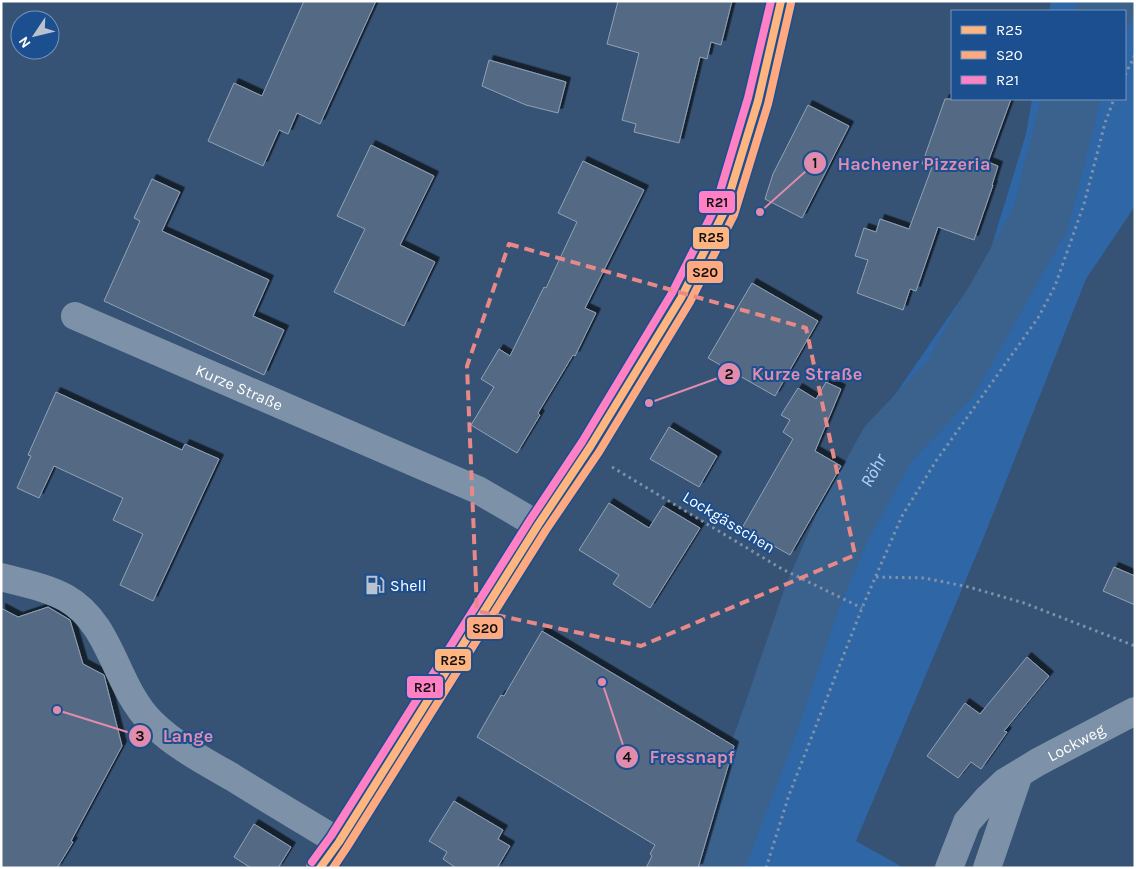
<svg xmlns="http://www.w3.org/2000/svg" width="1136" height="869" font-family="Karla,sans-serif">
<defs>
<filter id="shadow"><feDropShadow dx="4.5" dy="-4.5" stdDeviation="0" flood-color="#0009"/></filter>
</defs>
<rect width="100%" height="100%" fill="#365274"/>
<path fill="#2f66a5" d="M1051 1H1135V206L1086 279 983 539 856 841 904 868H723L766 711 870 431 987 261 1026 134 1032 99H1125V11H1049Z"/>
<g fill="none" stroke-linecap="round" stroke-linejoin="round">
<g stroke="#3b618d" stroke-width="58">
<path d="M1104 11 1109 1"/>
<path id="s1" d="M714 868 765 735 813 595 843 526 888 444 950 379 1041 218 1071 99"/>
</g>
</g>
<path fill="#526984" stroke="#92a2b6" filter="url(#shadow)" d="M304 1H376L320 124 297 113 288 134 279 130 263 166 208 141 234 83 262 96Z
M618 1H732L721 45 711 42 707 59 700 57 679 143 634 132 636 124 622 120 639 53 607 44Z
M489 60 566 82 558 113 526 105 482 86Z
M945 99H1011L988 162 998 166 992 185H993L974 240 938 227 916 291 910 289 903 310 857 293 868 260 855 256 864 228 876 232 880 219 909 229 932 167 922 164Z
M808 105 849 126 802 218 765 199 773 174Z
M371 145 434 176 400 245 435 262 404 326 334 292 365 229 337 216Z
M583 161 644 190 585 308 596 313 575 356 573 355 538 413 540 415 517 453 471 425 494 387 481 379 499 349 510 356 544 287 546 288 577 222 558 213Z
M152 179 180 192 162 231 269 280 253 316 284 330 264 375 104 301 140 221 134 218Z
M752 283 818 321 775 396 708 358Z
M826 382 841 389 815 451 841 466 790 555 742 528 793 439 783 432 790 420 781 415 798 388 816 399Z
M56 392 182 450 185 444 219 459 153 601 120 585 143 534 113 520 123 498 54 466 39 498 17 488 31 456 28 455Z
M669 427 717 456 699 487 650 459Z
M609 503 649 528 663 506 700 528 650 608 613 584 619 575 579 550Z
M1114 567 1135 576V605L1103 591Z
M48 607 70 620 83 664 104 675 122 746 71 841 73 842 57 868H1V608L18 617Z
M542 631 734 746 698 868H646L652 856 650 854 655 845 477 737 501 695 504 696Z
M1027 657 1049 676 1004 731 1007 732 981 769 971 762 958 778 927 756 965 703 980 714Z
M454 801 503 830 498 839 510 846 497 868H456L443 859 447 852 429 841Z
M254 824 291 847 278 868H251L234 857Z"/>
<g fill="none" stroke-linecap="round" stroke-linejoin="round">
<path stroke="#7d92a8" stroke-width="3" stroke-dasharray="2.5 4" stroke-linecap="butt" d="M1125 75 1135 55
M612 467 782 569 862 608
M876 577 924 578 969 587 1024 603 1135 646
M766 868 789 795 862 608 902 516 936 461 1038 318 1055 286 1084 204 1105 123 1114 99"/>
<g stroke="#7d92a8" stroke-width="28">
<path id="s2" d="M75 316 478 490 538 525"/>
<path d="M1 577C23 583 46 587 66 598 112 624 115 686 151 722 174 745 204 761 232 777 267 799 303 820 339 842"/>
<path id="s3" d="M949 868 967 822 987 799 1005 782 1038 762 1135 711"/>
<path d="M987 868 1019 774"/>
</g>
<path stroke="#7d8ea7" stroke-width="28" d="M320 868 339 842 538 525 590 447 681 298 724 212 758 101 781 1"/>
<defs>
<path id="bus-1" d="M320 868 339 842 538 525 590 447 681 298 724 212 758 101 781 1"/>
<path id="bus-2" d="M333 868 347 847 546 530 599 452 690 302 734 215 768 104 791 3"/>
<path id="bus-3" d="M312 862 331 836 530 520 582 442 672 293 715 208 748 98 771 1"/>
</defs>
<use href="#bus-1" stroke="#1b4f8f" stroke-width="11"/>
<use href="#bus-2" stroke="#1b4f8f" stroke-width="11"/>
<use href="#bus-3" stroke="#1b4f8f" stroke-width="11"/>
<use href="#bus-1" stroke="#ffb580" stroke-width="8"/>
<use href="#bus-2" stroke="#ffa980" stroke-width="8"/>
<use href="#bus-3" stroke="#ff80c5" stroke-width="8"/>
</g>
<path fill="none" stroke="#e88989" stroke-width="4" stroke-dasharray="10 6" stroke-linejoin="round" d="M509 244 806 328 855 555 641 646 477 611 467 366Z"/>
<defs>
<symbol id="fuel-bare" viewBox="-9 -9 18 18"><path d="M-5.5-6h7V0h2V4h1.3V-2.5L3-4.5l.8-.8L6-3V5H2.5V1h-1V6h-7ZM-4.2-4.7v3.2H.2V-4.7Z" fill="#b9c2ce" stroke="#1b4f8f" stroke-width="2.5" paint-order="stroke"/></symbol>
</defs>
<g fill-rule="evenodd">
<use href="#fuel-bare" x="361" y="571" width="28" height="28"/>
</g>
<g text-anchor="middle" dominant-baseline="central" stroke-width="4" stroke-linejoin="round" paint-order="stroke">
<g font-size="16" fill="#fff" stroke="#1b4f8f">
<text stroke="none"><textPath href="#s2" startOffset="179">Kurze Straße</textPath></text>
<text transform="translate(729 522) rotate(31)">Lockgässchen</text>
<text stroke="none"><textPath href="#s3" startOffset="186">Lockweg</textPath></text>
</g>
<g font-size="16" fill="#fff" stroke="#1b4f8f" text-anchor="start">
<text x="390" y="585">Shell</text>
</g>
<g font-size="18" font-style="italic" fill="#b5d3f5" stroke="#1b4f8f">
<text stroke="none"><textPath href="#s1" startOffset="429">Röhr</textPath></text>
</g>
</g>
<path fill="none" stroke="#e08cad" stroke-width="2" d="M760 212L815 163M649 403L729 374M57 710L140 736M602 682L627 757"/>
<g fill="#e08cad" stroke="#1b4f8f" stroke-width="2">
<circle cx="760" cy="212" r="5"/>
<circle cx="649" cy="403" r="5"/>
<circle cx="57" cy="710" r="5"/>
<circle cx="602" cy="682" r="5"/>
<circle cx="815" cy="163" r="12"/>
<circle cx="729" cy="374" r="12"/>
<circle cx="140" cy="736" r="12"/>
<circle cx="627" cy="757" r="12"/>
</g>
<g font-size="15" text-anchor="middle" font-weight="bold" fill="#111">
<text x="815" y="168">1</text>
<text x="729" y="379">2</text>
<text x="140" y="741">3</text>
<text x="627" y="762">4</text>
</g>
<g font-size="18" text-anchor="middle" font-weight="bold" fill="#e08cad" stroke="#1b4f8f" stroke-width="4" stroke-linejoin="round" paint-order="stroke">
<text x="914" y="170">Hachener Pizzeria</text>
<text x="807" y="380">Kurze Straße</text>
<text x="188" y="742">Lange</text>
<text x="692" y="763">Fressnapf</text>
</g>
<g stroke="#1b4f8f" stroke-width="2">
<rect x="698" y="190" width="38" height="24" rx="5" fill="#ff80c5"/>
<rect x="692" y="226" width="38" height="24" rx="5" fill="#ffb580"/>
<rect x="686" y="260" width="38" height="24" rx="5" fill="#ffa980"/>
<rect x="466" y="616" width="38" height="24" rx="5" fill="#ffa980"/>
<rect x="434" y="648" width="38" height="24" rx="5" fill="#ffb580"/>
<rect x="406" y="675" width="38" height="24" rx="5" fill="#ff80c5"/>
</g>
<g font-size="14" text-anchor="middle" font-weight="bold" fill="#111">
<text x="717" y="207">R21</text>
<text x="711" y="242">R25</text>
<text x="705" y="277">S20</text>
<text x="485" y="633">S20</text>
<text x="453" y="665">R25</text>
<text x="425" y="692">R21</text>
</g>
<rect width="1136" height="869" fill="none" stroke="#ffffff" stroke-width="5"/>
<rect x="951" y="10" width="175" height="90" fill="#1b4f8f" stroke="#7695bc"/>
<rect x="961" y="26" width="25" height="8" fill="#ffb580" stroke="#7695bc"/>
<text x="996" y="35" font-size="15" fill="#ffffff">R25</text>
<rect x="961" y="51" width="25" height="8" fill="#ffa980" stroke="#7695bc"/>
<text x="996" y="60" font-size="15" fill="#ffffff">S20</text>
<rect x="961" y="76" width="25" height="8" fill="#ff80c5" stroke="#7695bc"/>
<text x="996" y="85" font-size="15" fill="#ffffff">R21</text>
<g transform="translate(35 35) rotate(235)"><circle r="24" fill="#1b4f8f" stroke="#7695bc"/>
<path d="M0-4L9 19L0 12L-9 19Z" fill="#b9c2ce"/>
<text y="-8" font-size="14" font-weight="bold" text-anchor="middle" fill="#ffffff">N</text>
</g>
</svg>
